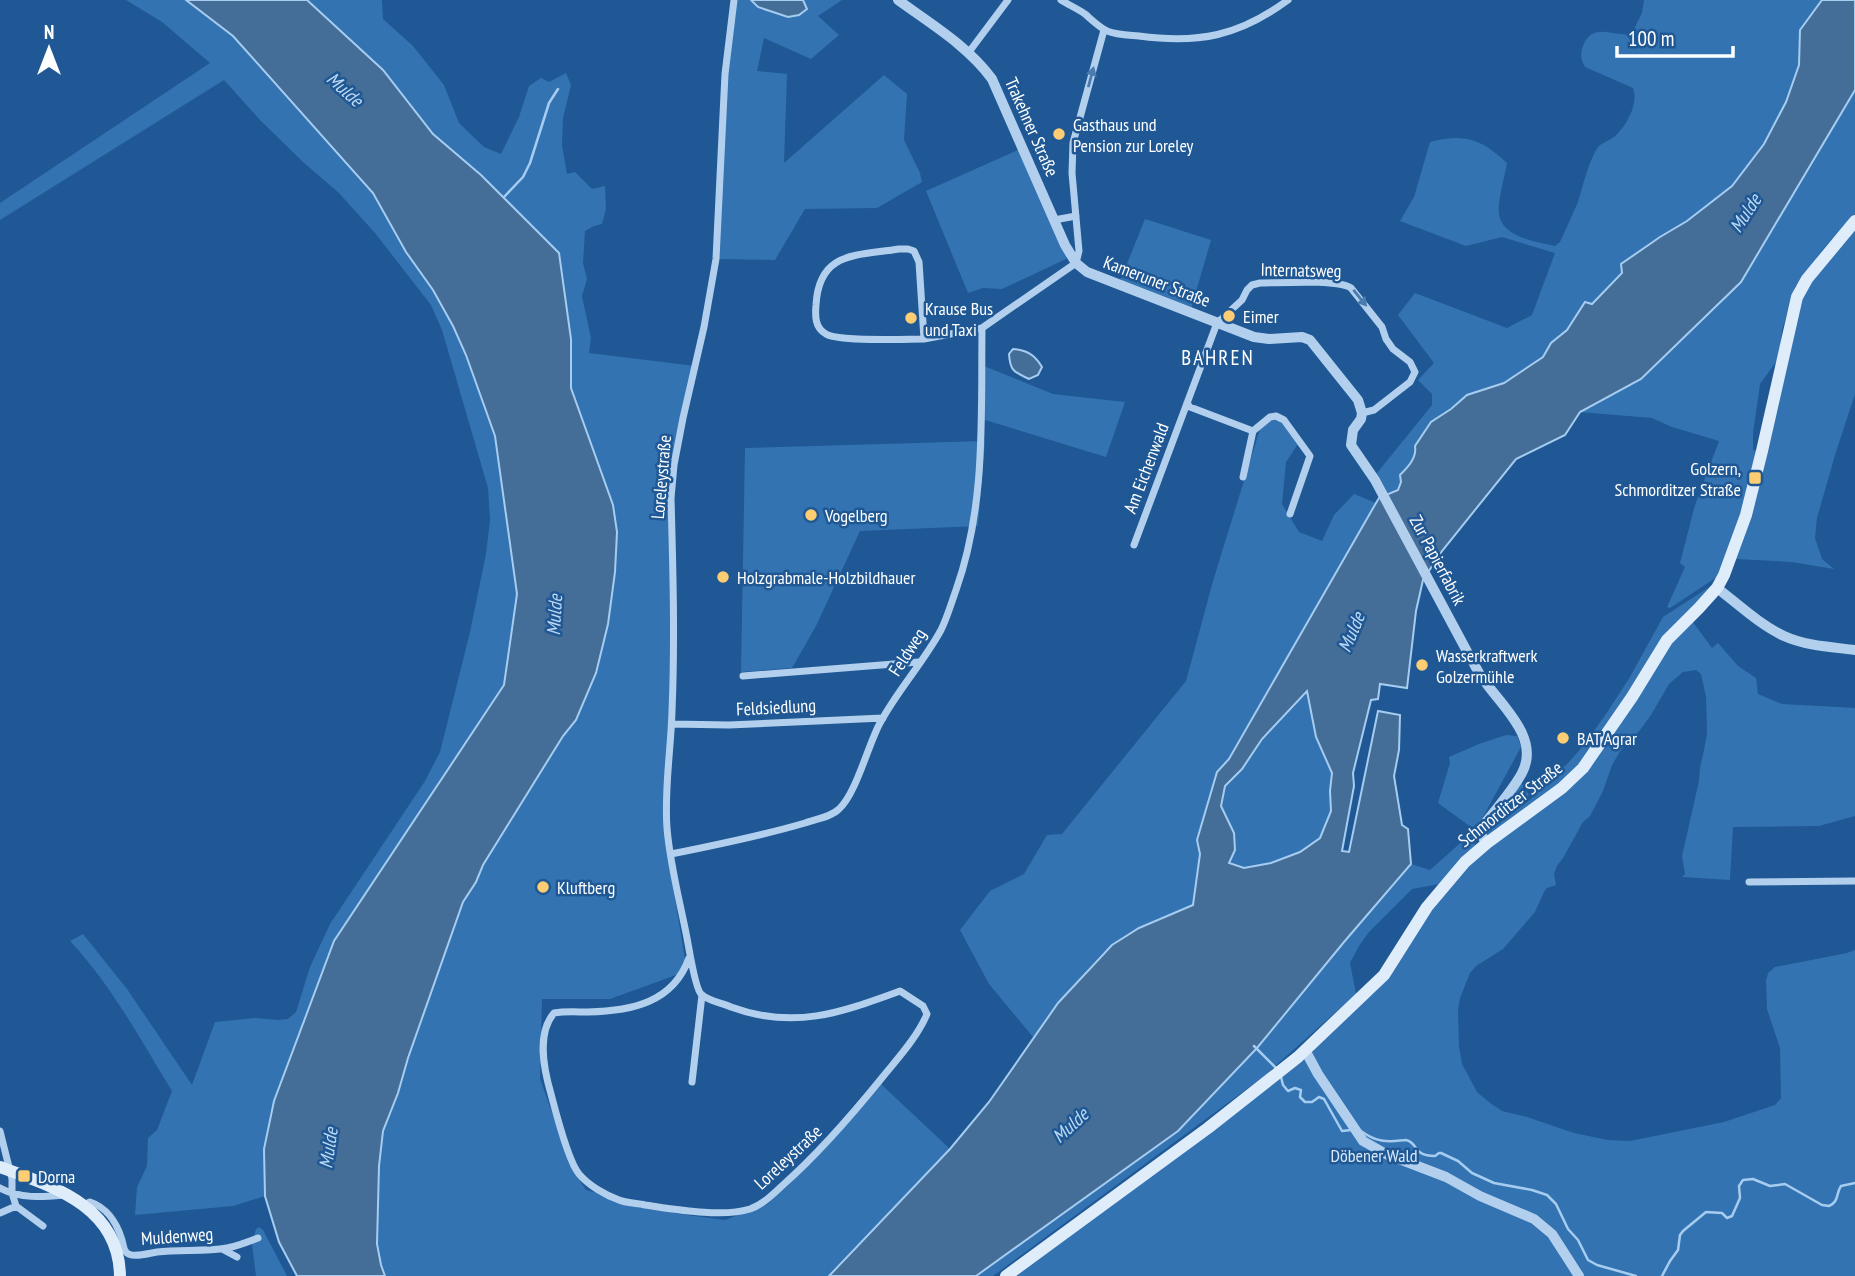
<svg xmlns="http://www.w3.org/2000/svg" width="1855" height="1276" font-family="'PT Sans Narrow',sans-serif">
<rect width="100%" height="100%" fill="#1f5894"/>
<path fill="#3373b2" d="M126 0H186L233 36 373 193 406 252 433 290 453 326 466 355 495 436 517 594 504 685 433 790 264 1149 265 1196 233 1206 135 1215 137 1187 147 1166 148 1138 157 1130 172 1091C140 1039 112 986 70 941L83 934 127 989 192 1085 215 1022 255 1018 278 1020 288 1019 296 1012 310 967 330 924 425 781 440 752 470 632 486 554 490 520 488 488 442 330 431 305 375 233 339 193 303 162 260 120 224 80 0 220V203L210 63 162 22Z
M307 0H382L383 19 413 46 444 85 459 123 484 147 501 154 519 117 529 86 541 78 549 82 566 73 571 85 563 118 562 145 567 174 575 172 592 189 605 186 606 209 602 224 594 226 585 231 583 263 587 279 582 296 591 338 589 353 695 366 670 493 674 726 666 845 687 971 610 999H542L540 1079 573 1171 586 1190 679 1214 725 1220 768 1204 881 1084 950 1149 829 1276H385L381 1265 377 1244 379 1166 383 1131 398 1093 408 1058 463 902 476 882 483 865 563 736 576 720 596 673 608 624 615 572 617 532 598 467 571 388V339L559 253 481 175 433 134 383 70Z
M737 0H751L758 7 806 9 803 0H842L818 16 839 35 811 59 764 38 757 71 787 74 784 163 884 75 907 94 904 140 920 173 922 182 877 208 805 209 775 260 716 259 729 39Z
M1644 0H1822L1800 30 1799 65 1786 102 1764 144 1732 186 1687 221 1660 237 1591 304 1585 302 1567 330 1551 343 1543 357 1504 383 1467 395 1451 409 1431 422 1410 463 1400 475 1401 482 1398 490 1389 495 1377 473 1432 405V394L1418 380 1434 363 1398 315 1415 293 1507 328 1532 315 1555 253 1502 237 1466 246 1400 221 1414 197 1430 142C1465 133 1481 139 1507 163 1505 176 1497 202 1499 214 1502 237 1536 242 1555 246L1560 242C1566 229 1572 215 1578 202 1582 189 1591 153 1600 145 1604 142 1610 140 1614 137 1626 127 1639 104 1633 88L1585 67C1581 60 1580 54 1583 46 1593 20 1616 39 1632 33L1642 13Z
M1855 90V214L1824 248 1795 287 1782 330 1779 358 1760 384 1753 433V450L1758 451 1741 515 1717 577 1670 608 1667 607 1685 567 1680 563 1695 505 1719 441 1672 427 1652 418 1580 412 1641 379 1741 282Z
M1018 150 1068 258 1002 289 983 288 968 293 926 191Z
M1145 219 1211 240 1191 309 1120 281Z
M1855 225V394L1835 455 1817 518 1815 538 1822 559 1834 569 1792 562 1735 559 1799 302 1808 285Z
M984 366 1053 394 1125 402 1106 457 985 420Z
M1276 419 1283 424 1298 444 1286 462 1282 504 1299 532 1322 541 1334 515 1354 494 1376 503 1229 759 1217 772 1197 840 1200 854 1194 905C1166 916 1133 926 1111 946 1082 971 1058 1008 1033 1037L989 984 960 930 990 891 1024 874 1047 835 1062 834 1186 681 1213 581 1260 429 1269 421Z
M985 441 978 526 860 531 816 626 792 668 741 672 745 448Z
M1714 584 1589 754 1553 789 1488 837 1485 834 1532 798 1568 763 1583 746 1606 714 1630 677 1663 617Z
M1692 621 1712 648 1718 643 1738 666 1756 678 1758 694 1782 704 1855 708V816L1819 826 1733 827 1730 880 1682 877 1685 874 1682 856 1699 781 1700 768 1704 750 1707 733 1706 697 1701 674 1696 670 1683 672 1669 684 1651 715 1640 730 1621 750 1612 765 1603 791 1590 816 1583 822 1563 858 1557 866 1554 874 1556 885 1547 888 1544 892 1535 912 1503 949 1476 966 1470 973 1460 998 1458 1010 1459 1046 1462 1064 1477 1092 1490 1103 1502 1111 1527 1117 1574 1133 1608 1140 1630 1141 1724 1122 1775 1105 1781 1098 1780 1048 1767 1009 1766 981 1768 973 1775 967 1847 953 1855 950V1276H1012L1379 987 1421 923 1467 864 1565 791 1666 648Z
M1307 690 1316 737 1332 773 1330 791 1331 810 1320 838 1300 852 1271 863 1244 868 1229 863 1235 850 1221 806 1225 786 1242 769 1262 739Z
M1506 735 1517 736 1521 747 1476 830 1475 846 1440 884 1412 889 1369 932 1359 946 1350 963 1356 994 1263 1077 993 1276H976L991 1265 1344 942 1411 864 1430 870 1475 830 1438 803 1450 763 1449 757 1479 744Z
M1521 782 1529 795 1504 817 1498 810Z
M259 1227 263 1230 287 1276H256L252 1244 256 1229Z"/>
<path fill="#446d97" stroke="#a6ccf0" stroke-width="2" fill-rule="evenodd" d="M186 0H307L383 70 433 134 481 175 559 253 571 339V388L613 505 617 532 615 572 608 624 596 673 576 720 563 736 483 865 476 882 463 902 408 1058 398 1093 383 1131 379 1166 377 1244 381 1265 385 1276H297L279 1242 265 1196 264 1149 274 1101 334 941 504 685 517 594 495 436 466 355 453 326 433 290 406 252 373 193 233 36Z
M751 0H803L807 9 799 15 788 17 758 7Z
M1822 0H1855V90L1741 282 1641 379 1580 412 1565 435 1516 459 1442 551 1423 580 1416 611 1407 688 1380 684 1378 699 1371 700 1353 773 1354 786 1342 851 1349 852 1378 711 1400 715 1399 750 1394 776 1402 825 1408 829 1411 864 1344 942 1257 1048 1178 1131 976 1276H829L950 1149 989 1102 1058 1003 1112 945 1139 928 1193 905 1200 854 1197 840 1217 772 1229 759 1376 503 1379 498 1398 490 1401 482 1400 475C1408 467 1417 458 1415 446L1431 422 1451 409 1467 395 1504 383 1543 357 1551 343 1567 330 1585 302 1592 304 1622 273 1621 264 1660 237 1687 221 1732 186 1764 144 1786 102 1799 65 1800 30ZM1307 691 1316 737 1332 773 1330 791 1331 811 1320 838 1300 852 1271 863 1244 868 1229 863 1235 850 1234 833 1221 806 1225 786 1242 769 1262 739Z
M1013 349C1027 350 1035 355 1042 367L1038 375 1029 379C1014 372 1010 371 1009 354Z"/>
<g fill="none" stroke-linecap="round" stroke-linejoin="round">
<path stroke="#a6ccf0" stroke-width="2.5" d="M504 197 523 177 530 163 549 103 558 89
M1254 1046 1276 1068
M1281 1077 1283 1085 1288 1091 1295 1088 1301 1090 1300 1097 1305 1102H1312L1319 1097 1324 1099 1342 1131 1351 1130
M1361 1131C1372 1139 1381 1142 1394 1141 1395 1141 1405 1140 1406 1140 1419 1143 1412 1156 1435 1156L1439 1153H1441L1458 1161 1472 1173 1494 1183 1532 1190 1547 1195 1556 1204 1568 1229 1578 1240 1588 1260 1597 1265 1636 1276
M1662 1276 1670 1261 1678 1250 1680 1235 1683 1231 1706 1212 1722 1213 1727 1218 1732 1216 1740 1198 1739 1186 1743 1180 1753 1179 1770 1186 1785 1184 1822 1205 1829 1206C1839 1202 1836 1193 1841 1186L1855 1183"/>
<path stroke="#b2d0ee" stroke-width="7" d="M1061 0C1069 5 1078 9 1085 14 1092 20 1099 27 1107 31 1117 35 1128 35 1139 36 1199 44 1239 36 1288 0
M969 52 1008 0
M1054 220 1076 216
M924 339C905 339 839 342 826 334 815 328 815 316 816 305 819 251 856 256 899 249H908L914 251 919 262 924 339 982 328 1076 263 1079 251 1072 173 1073 143 1104 30
M1187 403 1190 407 1253 431
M1243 477 1253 431 1270 417 1276 416 1284 420 1310 456 1290 514
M1134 545 1217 323 1242 300 1247 290 1252 285 1260 283C1279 283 1337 279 1351 288L1382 327 1386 339 1393 349 1410 362 1415 372 1410 382 1374 410 1362 413
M743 676 919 662
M672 724 729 725 883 718
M671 854C716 845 761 836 805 823 816 819 831 817 839 809 856 794 868 745 880 723 897 691 923 663 941 630 947 618 951 604 956 590 986 506 981 416 982 328
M1749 882 1855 881
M689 958C673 1003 631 1011 588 1012 577 1012 565 1011 554 1013 536 1034 544 1070 551 1094 556 1113 568 1161 579 1174 588 1185 605 1195 619 1200 626 1203 636 1203 645 1205 673 1209 722 1218 750 1209 764 1204 774 1193 784 1184 820 1152 851 1116 881 1079 897 1059 917 1038 927 1014L923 1006 900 991C840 1013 794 1030 731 1007 722 1003 708 1001 701 994 695 988 689 948 687 938 680 902 670 865 667 828 664 789 671 750 672 711 675 641 673 569 671 498L674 465 683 418 704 327 716 259 725 74 734 0
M692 1082 702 995
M0 1131 12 1179V1193L16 1206 43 1226
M0 1188C20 1199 42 1197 64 1195
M84 1205 90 1202C106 1207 116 1222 121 1237 123 1241 123 1249 126 1252 131 1259 149 1253 157 1252 180 1249 204 1252 227 1248 238 1246 248 1242 258 1238
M0 1213 16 1206
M222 1249 237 1257"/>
<path stroke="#b2d0ee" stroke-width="10" d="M898 0C931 24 968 46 992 79L1065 245 1076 263 1087 272 1254 337 1269 339 1302 337 1310 340 1358 400 1362 413 1361 419 1353 430 1351 445 1375 480 1470 657
M1717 588C1738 604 1760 625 1784 636 1806 646 1832 647 1855 650
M1472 660C1476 668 1480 676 1486 683 1504 708 1540 739 1522 773 1513 790 1495 810 1483 826L1481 835 1487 843
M1305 1050 1318 1074 1363 1141 1386 1154 1446 1177 1480 1196 1534 1219 1552 1234 1579 1276"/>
<path stroke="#dfecfa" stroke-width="12" d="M0 1167C55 1187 119 1207 120 1276
M1006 1276 1208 1128 1298 1057 1384 975 1427 907 1465 862 1487 843 1562 788 1583 768 1632 697 1667 640 1699 608 1717 588 1724 575 1746 515 1762 451 1797 297 1807 279 1855 221"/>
</g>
<defs><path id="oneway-solid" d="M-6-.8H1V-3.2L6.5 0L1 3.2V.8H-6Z" transform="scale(1.75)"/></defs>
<g fill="#4b7caf">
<use href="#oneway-solid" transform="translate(1091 77) rotate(-75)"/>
<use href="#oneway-solid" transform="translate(1360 298) rotate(51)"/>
</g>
<g fill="#fccd72" stroke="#1f5894" stroke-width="2.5">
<circle cx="1059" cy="134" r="7"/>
<circle cx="1229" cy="316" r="7"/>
<circle cx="911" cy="318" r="7"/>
<rect x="1748" y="471" width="14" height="14" rx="3.5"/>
<circle cx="811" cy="515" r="7"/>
<circle cx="723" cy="577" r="7"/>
<circle cx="1422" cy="665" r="7"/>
<circle cx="1563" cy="738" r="7"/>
<circle cx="543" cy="887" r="7"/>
<rect x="17" y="1169" width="14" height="14" rx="3.5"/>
</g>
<g text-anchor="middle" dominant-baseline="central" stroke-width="5" stroke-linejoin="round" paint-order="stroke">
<g font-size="18" fill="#fff" stroke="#1f5894" text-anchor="start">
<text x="1073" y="124">Gasthaus und<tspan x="1073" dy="21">Pension zur Loreley</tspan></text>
<text x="925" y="308">Krause Bus<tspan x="925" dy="21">und Taxi</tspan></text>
<text x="1243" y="316">Eimer</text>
<text x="1741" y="468" text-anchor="end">Golzern,<tspan x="1741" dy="21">Schmorditzer Straße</tspan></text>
<text x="825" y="515">Vogelberg</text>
<text x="737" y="577">Holzgrabmale-Holzbildhauer</text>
<text x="1436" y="655">Wasserkraftwerk<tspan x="1436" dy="21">Golzermühle</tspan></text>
<text x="1577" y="738">BAT Agrar</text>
<text x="557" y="887">Kluftberg</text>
<text x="38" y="1176">Dorna</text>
</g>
<g font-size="18" fill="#fff" stroke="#1f5894">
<text transform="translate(1032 127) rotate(66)">Trakehner Straße</text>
<text transform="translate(1301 270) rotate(1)">Internatsweg</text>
<text transform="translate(1157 281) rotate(21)">Kameruner Straße</text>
<text transform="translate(1146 468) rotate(-69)">Am Eichenwald</text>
<text transform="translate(661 477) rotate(-85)">Loreleystraße</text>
<text transform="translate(1438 560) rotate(62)">Zur Papierfabrik</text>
<text transform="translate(907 652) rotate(-57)">Feldweg</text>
<text transform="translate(776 707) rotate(-3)">Feldsiedlung</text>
<text transform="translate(1510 804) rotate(-38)">Schmorditzer Straße</text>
<text transform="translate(788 1157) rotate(-43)">Loreleystraße</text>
<text transform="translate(177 1236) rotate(-4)">Muldenweg</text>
</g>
<g font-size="18" fill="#d8e9fa" stroke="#1f5894">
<text x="1374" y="1155">Döbener Wald</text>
</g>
<g font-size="19" font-style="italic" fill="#bedaf5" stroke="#1f5894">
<text transform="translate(345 89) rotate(42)">Mulde</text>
<text transform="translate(1745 213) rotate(-57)">Mulde</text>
<text transform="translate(554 615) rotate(-87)">Mulde</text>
<text transform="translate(1351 632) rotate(-67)">Mulde</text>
<text transform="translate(1070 1125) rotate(-43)">Mulde</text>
<text transform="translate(328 1148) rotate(-82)">Mulde</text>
</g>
<g font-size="21" letter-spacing="2" fill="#fff" stroke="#1f5894">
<text x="1218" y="357">BAHREN</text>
</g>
</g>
<g transform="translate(49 49)" stroke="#1f5894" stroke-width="5" paint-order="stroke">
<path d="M0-5L12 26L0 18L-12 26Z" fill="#ffffff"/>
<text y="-10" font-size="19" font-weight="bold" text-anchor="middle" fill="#ffffff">N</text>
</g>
<path d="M1617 46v10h116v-10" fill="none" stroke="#ffffff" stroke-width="3.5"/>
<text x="1628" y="46" font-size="21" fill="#ffffff" stroke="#1f5894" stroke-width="5" paint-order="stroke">100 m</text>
</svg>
